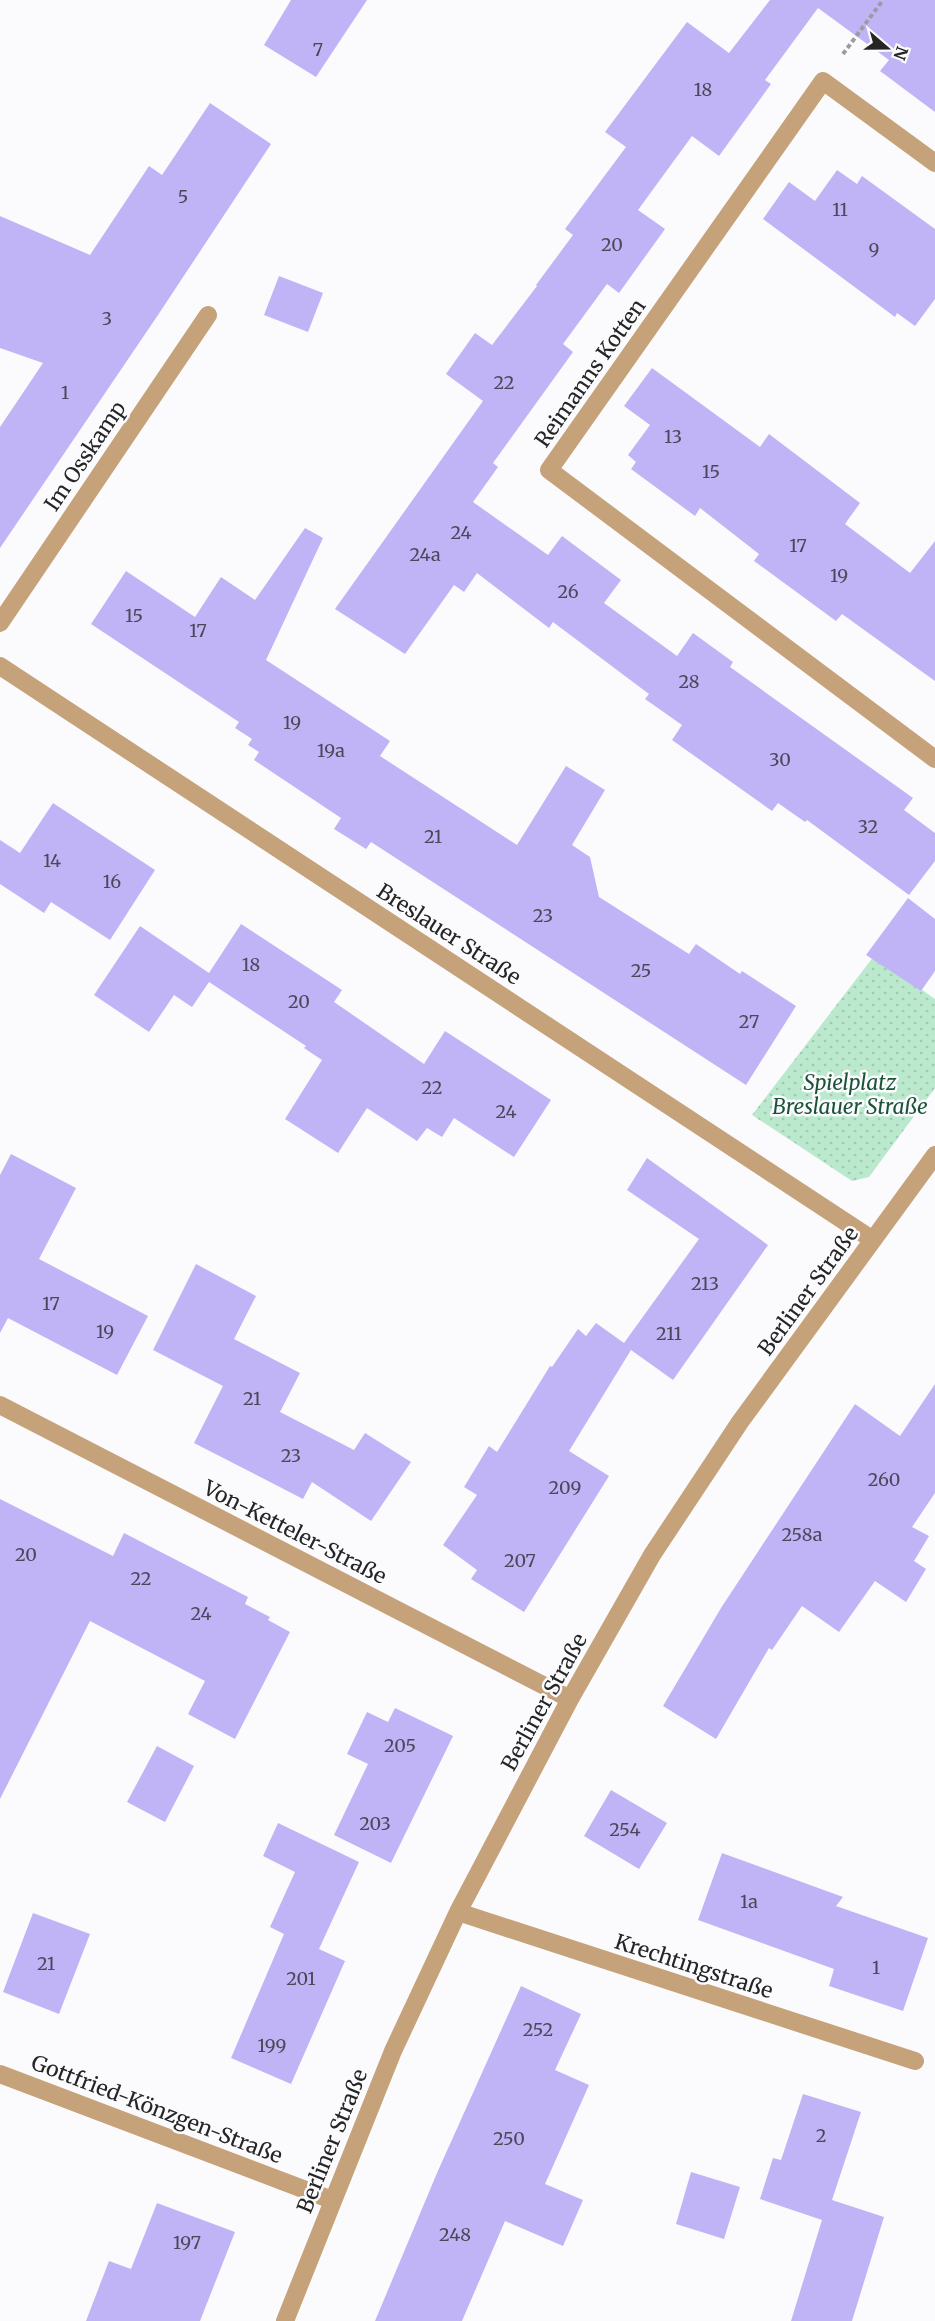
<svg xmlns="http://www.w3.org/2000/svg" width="935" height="2321" font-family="Merriweather,serif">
<defs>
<pattern id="grass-dots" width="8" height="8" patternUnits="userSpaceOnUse" patternTransform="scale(1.5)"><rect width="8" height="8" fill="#bbe9ce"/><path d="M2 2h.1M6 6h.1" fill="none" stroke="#a1c8b1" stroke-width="1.8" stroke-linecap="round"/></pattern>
</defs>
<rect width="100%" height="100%" fill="#fbfbfd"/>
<path fill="url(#grass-dots)" d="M874 956 935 999V1088L869 1177 852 1181 752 1115Z"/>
<path fill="#c0b4f6" d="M291 0H367L316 77 264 45Z
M770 0H935V112L880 71 889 60 818 8 765 80 771 84 719 156 692 136 638 210 665 229 619 293 607 284 563 344 573 352 493 463 498 467 473 502 548 555 562 536 621 580 604 603 677 656 693 633 733 662 730 667 913 798 904 810 935 833V861L909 895 807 820 805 822 778 803 772 811 672 740 682 725 645 699 649 694 553 622 549 628 477 573 464 592 454 585 405 654 335 609 483 401 446 374 475 333 492 345 537 286 536 285 573 235 565 229 626 147 605 132 687 22 729 53Z
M210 103 271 144 158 315 0 548V427L43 363 0 348V216L90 255 149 166 162 175Z
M837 170 857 184 862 176 935 229V299L915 326 897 313 895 317 763 219 789 182 815 201Z
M279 276 323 293 308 332 264 315Z
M652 368 760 447 769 434 860 503 845 524 910 573 935 541V681L842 614 836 621 754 561 759 554 700 508 695 516 631 469 636 462 628 455 650 425 624 406Z
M305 528 323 538 266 660 390 741 380 756 517 845 566 766 605 790 572 845 590 857 599 897 689 954 696 944 740 974 742 971 796 1006 746 1085 371 842 366 849 334 829 341 818 254 760 259 752 248 745 252 739 235 728 239 722 91 624 126 571 195 617 221 577 255 600Z
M53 803 155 870 110 940 51 902 44 913 0 884V840L20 853Z
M908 898 935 919V971L921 991 866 955Z
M241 924 342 990 334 1002 424 1064 445 1031 551 1100 514 1157 454 1118 442 1137 427 1128 417 1141 367 1108 338 1153 285 1119 322 1060 304 1048 306 1046 209 982 192 1007 174 995 149 1032 94 995 140 926 209 973Z
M11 1154 76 1188 39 1259 148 1316 117 1375 8 1318 0 1333V1175Z
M647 1158 768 1245 673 1380 631 1350 569 1451 609 1476 524 1612 471 1579 477 1570 443 1545 477 1495 464 1487 489 1446 497 1452 550 1366 552 1367 578 1329 586 1336 596 1323 624 1343 699 1239 627 1190Z
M196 1264 256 1296 234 1339 300 1373 280 1412 354 1450 365 1433 411 1462 371 1521 312 1482 303 1499 194 1443 223 1386 153 1350Z
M935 1384V1493L912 1527 929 1536 914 1561 926 1569 906 1602 875 1581 839 1632 802 1606 772 1650 769 1648 716 1739 663 1706 721 1608 855 1404 900 1436Z
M0 1499 113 1556 124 1533 248 1597 245 1604 270 1617 268 1620 290 1632 235 1739 188 1714 205 1681 90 1621 0 1799Z
M395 1708 453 1736 391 1863 334 1835 368 1764 347 1754 367 1712 388 1722Z
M157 1746 194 1766 165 1822 127 1802Z
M611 1790 667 1823 639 1869 584 1836Z
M278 1823 359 1862 319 1949 345 1961 291 2084 231 2058 284 1934 270 1927 295 1872 263 1856Z
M722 1853 843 1897 836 1906 928 1938 903 2011 829 1986 834 1969 698 1920Z
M33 1913 90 1934 59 2014 3 1992Z
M521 1986 581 2014 555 2070 589 2085 545 2184 583 2200 563 2246 505 2221 462 2321H375L437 2173Z
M803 2094 861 2112 832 2200 884 2217 852 2321H791L822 2220 760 2199 773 2158 781 2160Z
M691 2172 740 2187 724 2239 676 2224Z
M157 2203 235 2232 200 2321H86L109 2261 131 2269Z"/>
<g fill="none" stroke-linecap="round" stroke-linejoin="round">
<path stroke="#9c9c9e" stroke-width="4" stroke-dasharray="4.5 3" stroke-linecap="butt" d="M843 54 883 0"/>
<path stroke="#c5a279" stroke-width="18" d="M935 163 823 81 549 470 935 759
M0 623 208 315
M0 666 873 1240
M0 1405 570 1699
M458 1912 915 2061
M0 2074 332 2200
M285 2321 393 2051 458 1912 570 1699 652 1555 740 1422 935 1155"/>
</g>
<g text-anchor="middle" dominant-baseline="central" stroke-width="5" stroke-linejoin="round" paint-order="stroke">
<g font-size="18" fill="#4b4959">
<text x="318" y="49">7</text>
<text x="703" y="89">18</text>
<text x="183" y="196">5</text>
<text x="840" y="209">11</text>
<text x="612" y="244">20</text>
<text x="874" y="249">9</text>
<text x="107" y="318">3</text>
<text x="504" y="382">22</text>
<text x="65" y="392">1</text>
<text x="673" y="436">13</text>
<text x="711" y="471">15</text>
<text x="461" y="532">24</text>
<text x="798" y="545">17</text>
<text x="425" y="554">24a</text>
<text x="839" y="575">19</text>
<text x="568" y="591">26</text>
<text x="134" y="615">15</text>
<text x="198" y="630">17</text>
<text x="689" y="681">28</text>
<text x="292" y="722">19</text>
<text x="331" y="750">19a</text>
<text x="780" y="759">30</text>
<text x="868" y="826">32</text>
<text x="433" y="836">21</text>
<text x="52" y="860">14</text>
<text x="112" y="881">16</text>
<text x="543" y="915">23</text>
<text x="251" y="964">18</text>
<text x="641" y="970">25</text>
<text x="299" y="1001">20</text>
<text x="749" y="1021">27</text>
<text x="432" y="1087">22</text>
<text x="506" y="1111">24</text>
<text x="705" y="1283">213</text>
<text x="51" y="1303">17</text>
<text x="105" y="1331">19</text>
<text x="669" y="1333">211</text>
<text x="252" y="1398">21</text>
<text x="291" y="1455">23</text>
<text x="884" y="1479">260</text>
<text x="565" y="1487">209</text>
<text x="802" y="1534">258a</text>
<text x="26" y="1554">20</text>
<text x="520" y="1560">207</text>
<text x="141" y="1578">22</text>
<text x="201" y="1613">24</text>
<text x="400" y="1745">205</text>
<text x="375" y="1823">203</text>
<text x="625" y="1829">254</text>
<text x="749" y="1901">1a</text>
<text x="46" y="1963">21</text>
<text x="876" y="1967">1</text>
<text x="301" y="1978">201</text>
<text x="538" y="2029">252</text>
<text x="272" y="2045">199</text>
<text x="821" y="2135">2</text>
<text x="509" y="2138">250</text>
<text x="455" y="2234">248</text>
<text x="187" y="2242">197</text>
</g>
<g font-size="21" fill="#242525" stroke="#fbfbfd">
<text transform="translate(590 373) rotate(-55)">Reimanns Kotten</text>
<text transform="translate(85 456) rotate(-56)">Im Osskamp</text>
<text transform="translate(449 934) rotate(33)">Breslauer Straße</text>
<text transform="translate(808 1291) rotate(-54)">Berliner Straße</text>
<text transform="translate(295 1532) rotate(27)">Von-Ketteler-Straße</text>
<text transform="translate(544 1702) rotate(-61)">Berliner Straße</text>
<text transform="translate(694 1966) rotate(18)">Krechtingstraße</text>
<text transform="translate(157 2109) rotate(21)">Gottfried-Könzgen-Straße</text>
<text transform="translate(332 2141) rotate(-68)">Berliner Straße</text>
</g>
<g font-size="21" font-style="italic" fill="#1b5339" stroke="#fbfbfd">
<text x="850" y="1082">Spielplatz<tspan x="850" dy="24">Breslauer Straße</tspan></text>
</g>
</g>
<g transform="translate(887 48) rotate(110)" stroke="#fbfbfd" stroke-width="4.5" paint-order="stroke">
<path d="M0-4.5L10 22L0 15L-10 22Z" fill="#242525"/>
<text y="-9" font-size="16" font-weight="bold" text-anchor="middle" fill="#242525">N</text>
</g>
</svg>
